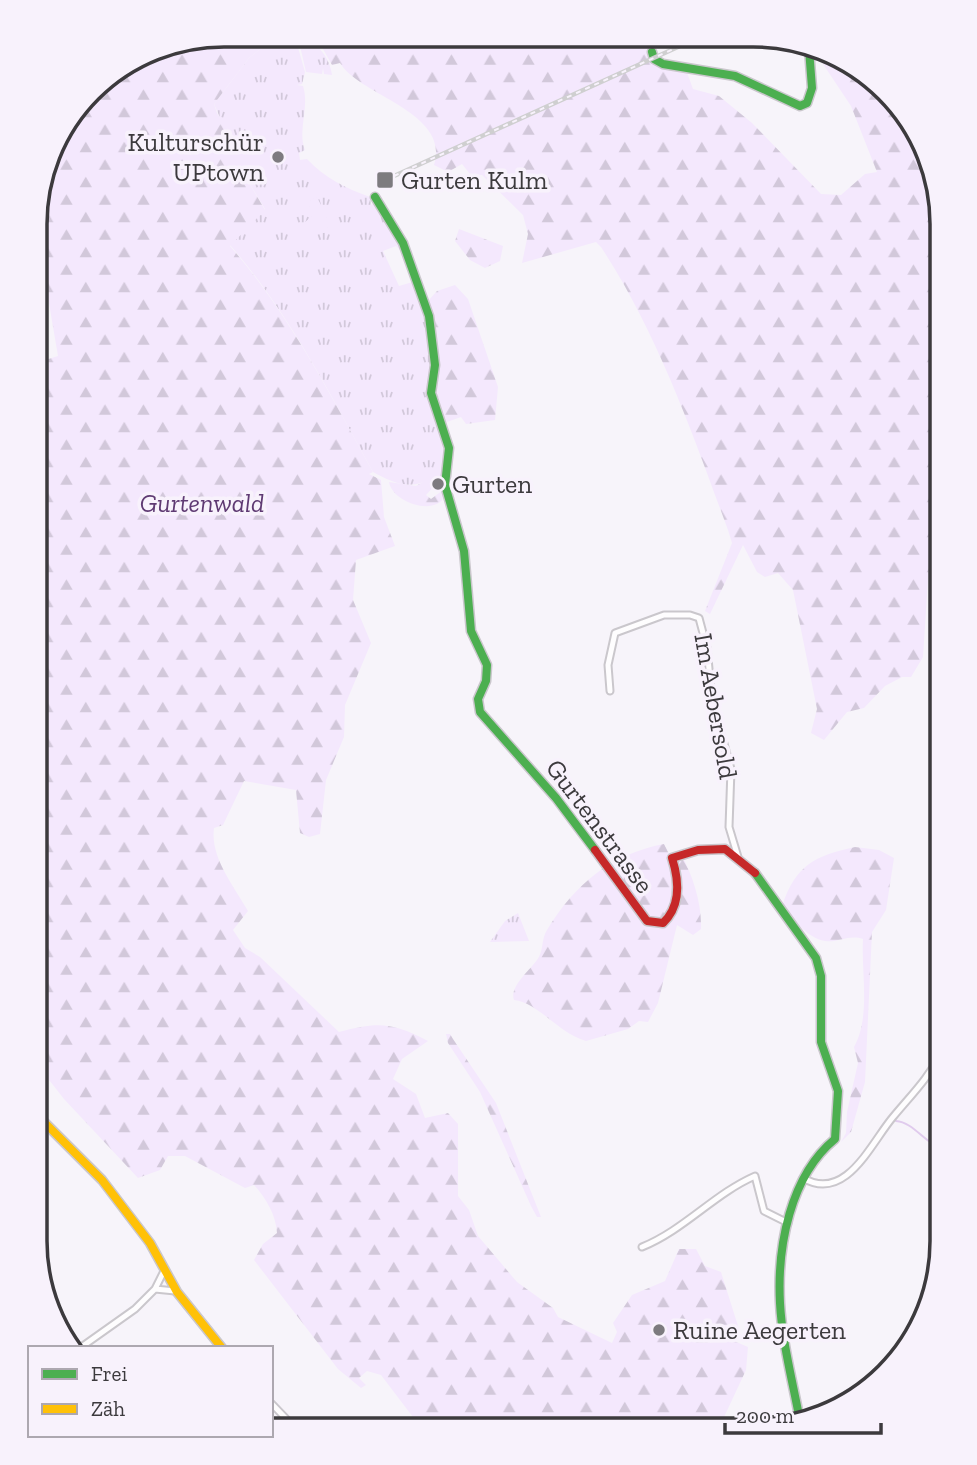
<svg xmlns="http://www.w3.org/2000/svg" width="977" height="1465" font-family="'Zilla Slab',serif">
<defs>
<pattern id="grass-tufts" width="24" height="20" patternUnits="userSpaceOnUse" patternTransform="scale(1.75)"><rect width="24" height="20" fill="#f4e8fd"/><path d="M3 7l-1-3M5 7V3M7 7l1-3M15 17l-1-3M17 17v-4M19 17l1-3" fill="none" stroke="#d2c8da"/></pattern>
<pattern id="forest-firs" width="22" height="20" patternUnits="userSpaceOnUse" patternTransform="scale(1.75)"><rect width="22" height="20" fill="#f4e8fd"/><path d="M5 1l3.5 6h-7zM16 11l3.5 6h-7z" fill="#d2c8da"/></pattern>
</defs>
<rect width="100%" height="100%" fill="#f7f4fa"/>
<path fill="url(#grass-tufts)" d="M278 35 297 44 305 72 302 84 297 85 303 86C310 108 297 130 305 150L299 153 300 160 307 159C325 178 345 188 370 197L371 205 376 201 405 255 396 246 383 251 399 286 416 281 422 297 447 439 443 476 438 480 434 476C413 492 393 483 373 472 329 392 289 313 230 245L265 209 245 176 239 143 222 122 214 104 249 58Z
M286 35C309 35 329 51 332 75L324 74 323 68 322 74 306 72 300 46Z
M518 913 529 941 490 942 505 921Z"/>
<path fill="url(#forest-firs)" d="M224 35H278L249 58 214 104 217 113 252 165 245 176 265 210 230 246C289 314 329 392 373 472L369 474 381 480 384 517 395 546 356 560 353 600 371 643 345 705 344 737 326 780 320 834 309 837 300 833 296 790 244 781 223 825 214 828C210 857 233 885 248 911L233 930 245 948 260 957 339 1032C378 1022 391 1022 428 1041L402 1059 393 1079 416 1094 425 1118 448 1113 458 1124V1196L469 1210 478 1236 517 1282 553 1308 558 1317 612 1343 617 1332 613 1323 632 1295 665 1281 679 1249H696L705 1266 721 1272 738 1326 734 1341 748 1347 746 1370 718 1430 422 1429 381 1375 367 1371 359 1378 366 1385 361 1388 338 1369 254 1260 263 1244 277 1233C276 1215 266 1198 254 1185L245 1188 185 1156H168L160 1170 138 1178 64 1099 35 1062 36 363 58 356 37 233 40 202 37 199 60 130 100 82 163 45Z
M302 35 603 36 605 49C631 48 640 18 654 59L685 67 693 89 719 96 752 123 821 194 841 195 865 174 877 172 851 106 815 52 868 74 927 151 942 224V515L932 517 923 657 911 677H902L885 686 864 708 847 712 824 740 811 733 817 709 793 590 778 573 765 577 757 572 743 545 710 614 705 611 732 543 728 530C692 432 658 334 601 247L596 242 522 263 528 234 523 215 482 175 470 174 462 164 448 172 434 165C451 112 360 96 340 63L332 65 323 49Z
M459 229 503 246 500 261 485 268 470 260 455 241Z
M455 285 468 299 498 387 495 420 466 424 461 417 444 423 434 392 427 302 437 291Z
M435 475 438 482 426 495 431 499 443 490 445 496C435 517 392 502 389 482L416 486Z
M664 844 671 858 681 854C693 876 702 904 701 929L693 935 677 925 658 1003 648 1022 639 1021 628 1029 586 1041C558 1033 539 1003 514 1000 509 987 530 970 537 960 544 951 541 939 547 930 575 884 611 854 664 844Z
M855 847 879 850 894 858 886 910 872 932 865 1082 851 1132 841 1142 846 1133 847 1112 858 1063 854 1047C871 1017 861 972 863 939 849 934 838 943 825 941 807 938 793 919 782 906 796 865 814 856 855 847Z
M446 1034H450L453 1039 496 1103 541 1217H537L531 1206 480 1092 448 1043Z"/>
<path fill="#f4e8fd" d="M317 197 326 215 328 230 324 233 311 231 304 223 313 215 309 208 311 199Z"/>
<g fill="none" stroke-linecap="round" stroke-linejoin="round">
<path stroke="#e0cbed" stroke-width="2" d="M896 1121C913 1122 925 1143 942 1149
M942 1217 935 1212 942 1192
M45 1292 46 1295"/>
<defs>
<path id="street" d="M610 691 608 665 615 633 664 615H690L699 618 707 648 712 700 731 769 729 827 738 857
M803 1178C846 1203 871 1143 893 1117 912 1094 927 1080 942 1052
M642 1247C684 1230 714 1194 755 1176L764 1211 788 1223
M155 1289 175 1291
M80 1348 135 1309 155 1289 164 1271
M271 1403 296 1429"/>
<path id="fast" d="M652 52 654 59 663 64 735 76 800 106 807 103 812 88 809 49
M375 197 403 243 429 316 435 365 431 393 449 448 445 485 464 551 471 631 487 665 486 681 478 699 480 712 556 798 595 850
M755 873 816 958 821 976V1042L838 1091 835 1139C790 1176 777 1247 780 1303 782 1342 793 1383 800 1421"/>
<path id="slow" d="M35 1113 102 1180 150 1243 177 1292 222 1348"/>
<path id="jam" d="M595 850 647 921 663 923C681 906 679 880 672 858L698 850 725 849 755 873"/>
</defs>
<use href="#street" stroke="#cac7cc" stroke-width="9"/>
<use href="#fast" stroke="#cac7cc" stroke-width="11"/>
<use href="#slow" stroke="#cac7cc" stroke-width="11"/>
<use href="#jam" stroke="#cac7cc" stroke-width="11"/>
<use href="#street" stroke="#fefdfe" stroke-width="5"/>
<use href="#fast" stroke="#4caf50" stroke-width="8"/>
<use href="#slow" stroke="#ffc107" stroke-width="8"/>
<use href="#jam" stroke="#c62828" stroke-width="8"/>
<defs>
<path id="rail" d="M394 176 702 36"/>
</defs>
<use href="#rail" stroke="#cfcfd0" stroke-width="4.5"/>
<use href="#rail" stroke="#f8f2fc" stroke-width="2" stroke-dasharray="5" stroke-linecap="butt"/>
</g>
<g fill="#7d7b7f" stroke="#f8f2fc" stroke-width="2.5">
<circle cx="278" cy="157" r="7"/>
<rect x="376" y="171" width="18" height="18" rx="3.5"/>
<circle cx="438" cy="484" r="7"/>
<circle cx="659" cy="1330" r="7"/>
</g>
<g text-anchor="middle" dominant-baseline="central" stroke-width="7" stroke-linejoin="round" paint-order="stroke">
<g font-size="26" fill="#3c3a3d" stroke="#f8f2fc" text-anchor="start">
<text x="264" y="142" text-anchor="end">Kulturschür<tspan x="264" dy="30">UPtown</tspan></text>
<text x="401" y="180">Gurten Kulm</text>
<text x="452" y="484">Gurten</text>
<text x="673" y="1330">Ruine Aegerten</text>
</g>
<g font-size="26" font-style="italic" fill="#5f3a73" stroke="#f8f2fc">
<text x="202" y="503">Gurtenwald</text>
</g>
<g font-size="26" fill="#3c3a3d" stroke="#f8f2fc">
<text transform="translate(716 706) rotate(80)">Im Aebersold</text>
<text transform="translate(600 826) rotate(53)">Gurtenstrasse</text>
</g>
</g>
<path d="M0 0H977V1465H0ZM224 47H753A177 177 0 0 1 930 224V1241A177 177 0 0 1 753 1418H224A177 177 0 0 1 47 1241V224A177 177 0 0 1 224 47Z" fill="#f8f2fc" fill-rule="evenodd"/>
<path fill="none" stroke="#3c3a3d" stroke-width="3.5" d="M224 47H753A177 177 0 0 1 930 224V1241A177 177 0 0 1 753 1418H224A177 177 0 0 1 47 1241V224A177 177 0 0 1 224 47Z"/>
<rect x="28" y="1346" width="245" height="91" fill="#f8f2fc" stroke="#ada8b0" stroke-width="2"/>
<rect x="42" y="1369" width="35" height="10" fill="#4caf50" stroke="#ada8b0" stroke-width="2"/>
<text x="91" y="1381" font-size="21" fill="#3c3a3d">Frei</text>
<rect x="42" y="1404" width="35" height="10" fill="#ffc107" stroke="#ada8b0" stroke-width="2"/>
<text x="91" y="1416" font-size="21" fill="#3c3a3d">Zäh</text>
<path d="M725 1423v10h156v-10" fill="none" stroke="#3c3a3d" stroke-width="3.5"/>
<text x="736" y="1423" font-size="21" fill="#3c3a3d" stroke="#f8f2fc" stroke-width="5" paint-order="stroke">200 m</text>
</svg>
